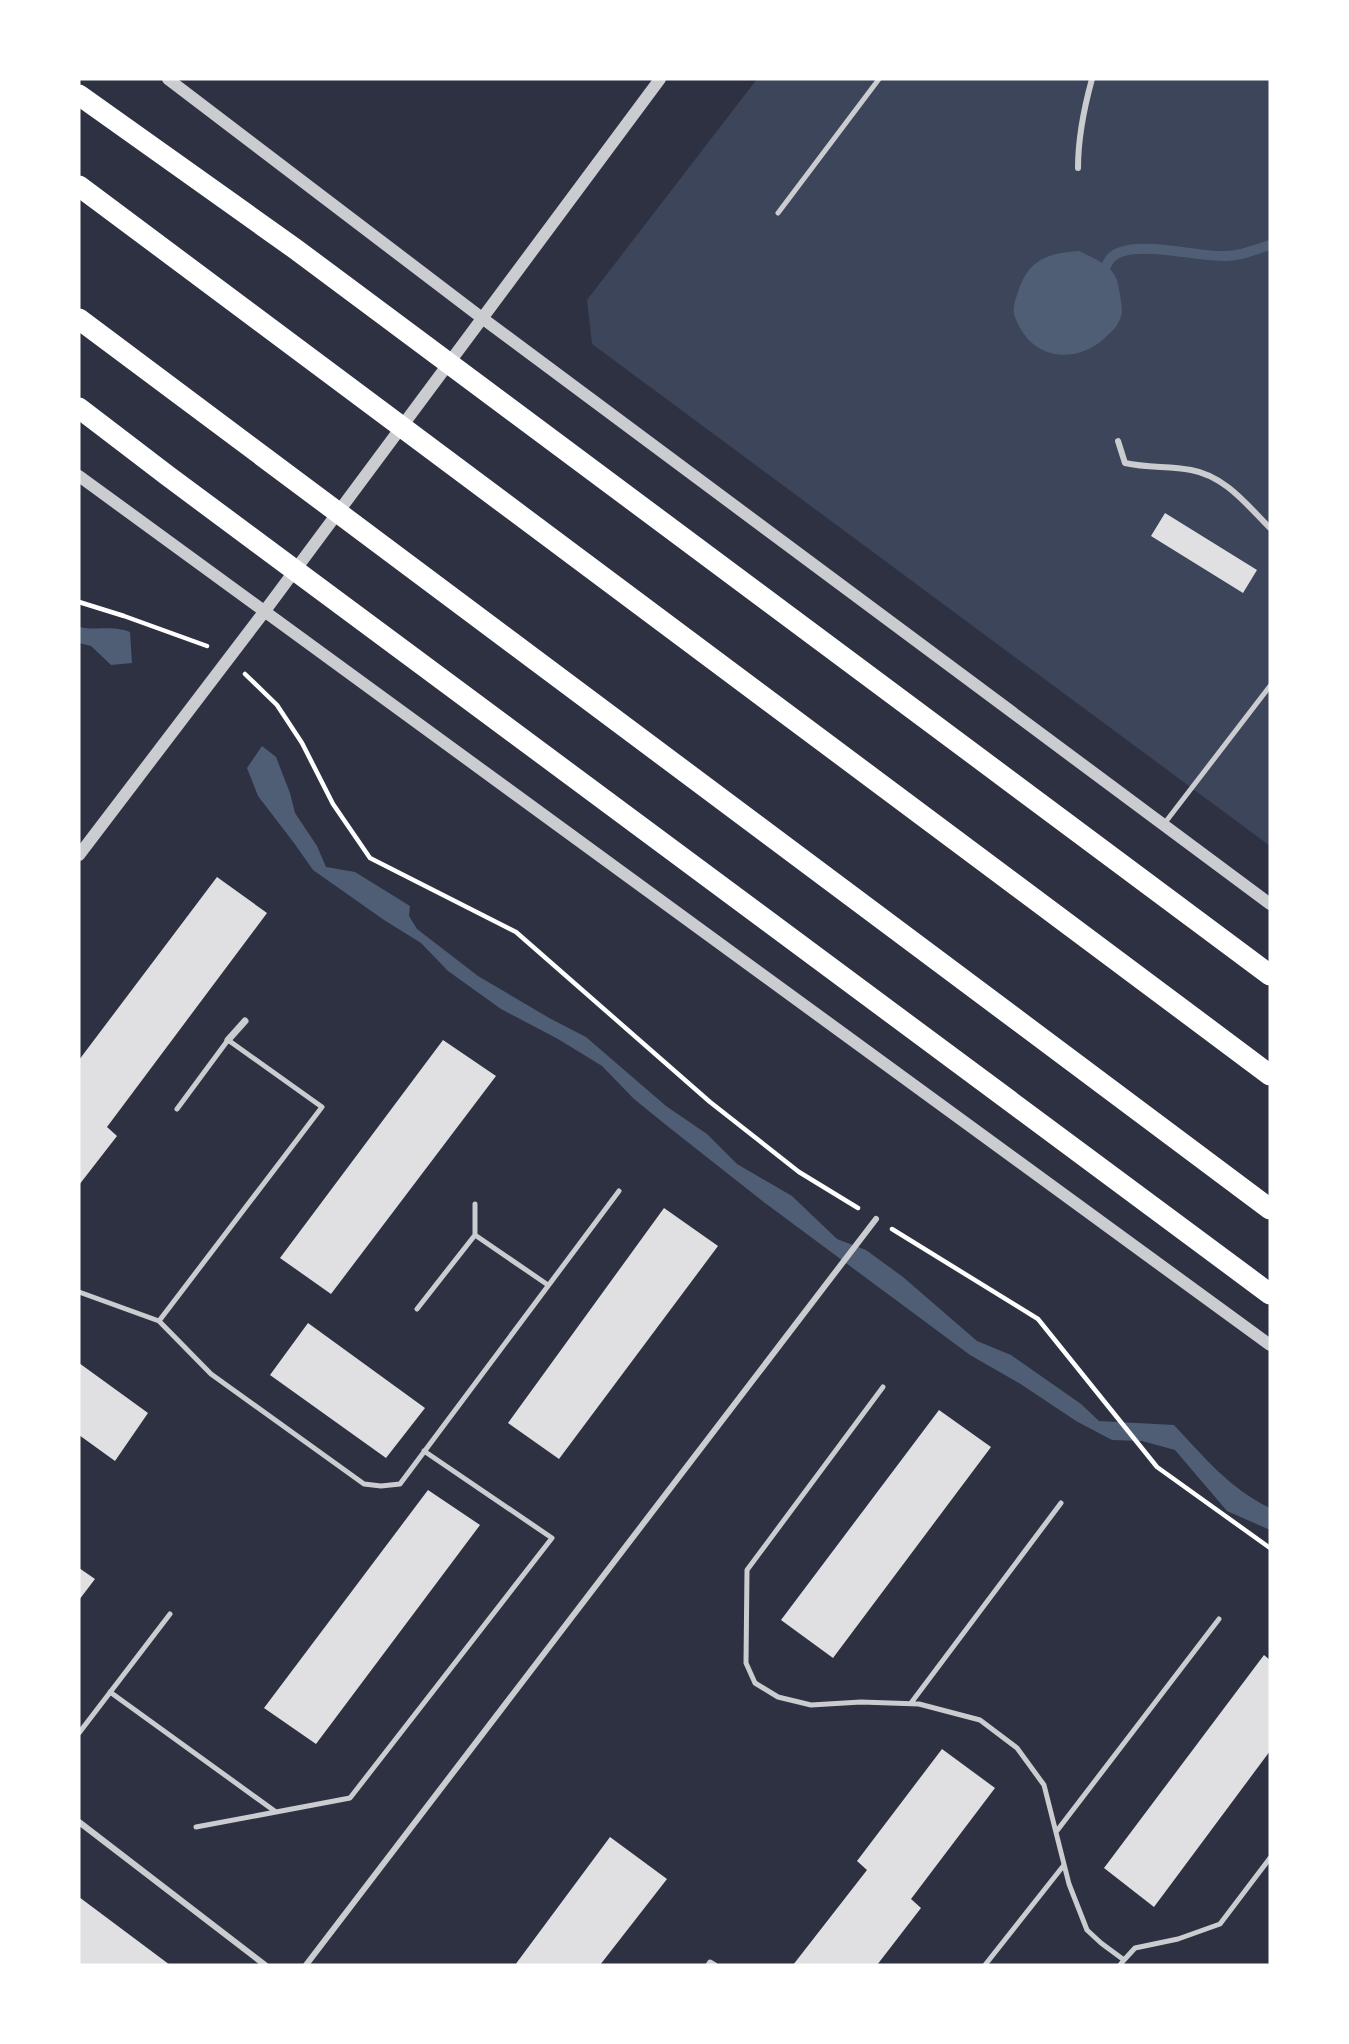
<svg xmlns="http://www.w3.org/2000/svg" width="1349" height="2044" font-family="'Space Grotesk',sans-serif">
<rect width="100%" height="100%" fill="#2d3142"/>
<path fill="#3c4559" d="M757 79H1270V846L592 344 587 300Z"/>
<path fill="#4f5d75" d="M1079 251C1091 257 1107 263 1114 274 1118 280 1119 289 1120 295 1121 301 1123 311 1121 316 1120 322 1114 330 1109 334 1081 364 1035 363 1017 322 1011 310 1014 304 1018 292 1028 260 1047 253 1079 251Z
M79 627C98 631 111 625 130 632L132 663 111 665 91 646 79 643Z
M262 746 276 757 290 793 295 813 317 846 326 867 355 872 410 906 409 916 417 929 478 976 551 1019 586 1037 666 1106 707 1134 737 1164 792 1196 837 1239 866 1250 903 1277 977 1341 1011 1355 1081 1404 1099 1421 1174 1425C1205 1458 1229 1488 1270 1508V1530L1227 1511 1175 1450 1142 1441 1112 1440 1076 1421 1019 1383 970 1355 765 1203 666 1125 634 1099 602 1066 558 1039 501 1009 448 971 421 943 384 920 313 870 294 843 258 796 247 768Z"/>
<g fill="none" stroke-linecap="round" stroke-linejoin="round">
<path stroke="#4f5d75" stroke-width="10" d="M1106 266C1108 263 1109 259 1112 257 1133 238 1200 258 1227 256 1242 256 1256 249 1270 245"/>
</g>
<path fill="#e0e0e3" d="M1165 513 1257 570 1243 593 1151 536Z
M217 877 267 913 107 1127 117 1136 79 1185V1060Z
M443 1040 496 1076 331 1294 280 1258Z
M664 1208 718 1246 559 1459 508 1423Z
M308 1323 425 1408 386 1458 270 1375Z
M79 1363 148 1413 115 1461 79 1435Z
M939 1410 991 1447 833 1658 781 1620Z
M428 1490 480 1525 316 1744 264 1708Z
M79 1568 95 1579 79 1600Z
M1264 1655 1270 1660V1751L1154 1907 1104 1868Z
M942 1749 995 1788 911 1899 921 1908 877 1965H793L867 1870 857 1861Z
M610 1837 667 1879 600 1965H515Z
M79 1897 170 1965H79Z"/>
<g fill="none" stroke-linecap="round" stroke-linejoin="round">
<path stroke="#fff" stroke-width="4.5" d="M79 602 124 616 207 646
M245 674 277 705 302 743 333 804 370 858 516 932 710 1102 799 1172 858 1208
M892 1229 1038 1319 1157 1467 1270 1548"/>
<path stroke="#caccd0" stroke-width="5" d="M778 213 879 79
M1164 824 1270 686
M475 1204V1235L548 1285
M79 1292 159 1321 322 1107 228 1040 177 1109
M417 1309 475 1235
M159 1321 211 1374 364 1484 381 1486 400 1484 619 1191
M883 1387 747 1570 746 1663 755 1683 778 1697 811 1705 861 1702 919 1704 980 1720 1017 1748 1044 1785 1069 1884 1087 1930 1101 1943 1124 1960 1120 1965
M110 1692 276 1812 350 1798 552 1538 424 1451
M911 1703 1061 1503
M79 1733 170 1614
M196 1827 276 1812
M1056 1832 1219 1619
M1124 1960 1135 1948 1178 1939 1220 1924 1270 1858
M708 1965 710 1962 715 1965
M985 1965 1064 1865"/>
<path stroke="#caccd0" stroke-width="6" d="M1078 168C1078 137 1084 108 1092 79
M1118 441 1125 463C1147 468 1169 466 1191 470 1225 476 1247 505 1270 528
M79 1822 265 1965
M306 1965 876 1219"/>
<path stroke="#caccd0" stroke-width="7" d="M228 1040 245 1021"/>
<path stroke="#caccd0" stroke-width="12" d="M168 79 482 318 1270 904
M79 476 1270 1345
M79 855 264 612 660 79"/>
<path stroke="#fff" stroke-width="21" d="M79 95 294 248 1270 975
M79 186 1270 1075
M79 319 1270 1209
M79 408 168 476 1270 1294"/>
</g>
<rect width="1349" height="2044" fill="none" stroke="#ffffff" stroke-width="161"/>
</svg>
